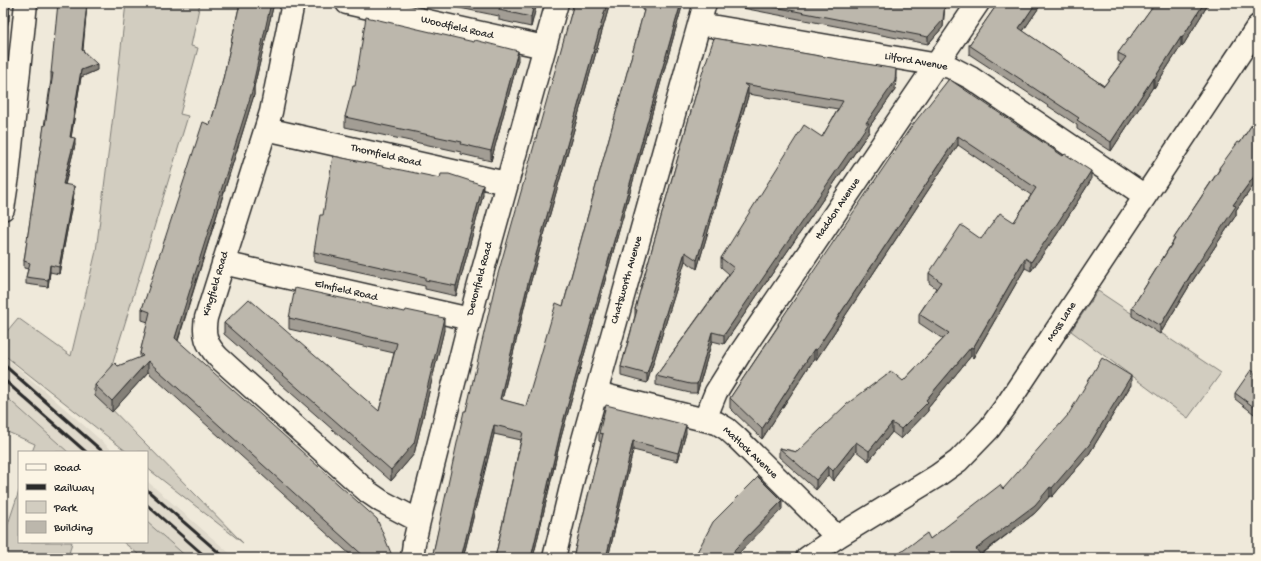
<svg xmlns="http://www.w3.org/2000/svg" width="1261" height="561" font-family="'Gochi Hand',sans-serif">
<rect width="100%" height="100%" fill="#efe9da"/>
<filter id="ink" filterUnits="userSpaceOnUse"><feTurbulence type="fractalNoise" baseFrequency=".025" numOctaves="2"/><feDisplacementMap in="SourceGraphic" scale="8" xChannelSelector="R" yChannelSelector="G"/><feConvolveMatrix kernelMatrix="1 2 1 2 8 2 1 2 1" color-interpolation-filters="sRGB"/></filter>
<g filter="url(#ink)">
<path fill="#e0dacc" d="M3 355 71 414 114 452H68L3 394Z
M147 481 235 558H188L147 522Z"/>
<path fill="#d2cdc0" stroke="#7e7c76" d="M126 3H200L191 46 198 48 180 114 188 116 111 369 93 390 243 543 147 468V452H127L3 354V336L18 318 71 356 96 251 117 84Z
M1098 291 1221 373 1188 418 1071 331Z
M3 394 68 452H32L35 444 3 430Z
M19 491V542H72L68 558H3V539Z
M147 522 188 558H143L123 542H147Z"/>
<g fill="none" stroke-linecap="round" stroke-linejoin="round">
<defs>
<path id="minor" d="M293 3 271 112 206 318C203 335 206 344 218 357L368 492 381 501 419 521
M347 3 544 47
M699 24 950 67 971 78 1145 196
M266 129 506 183
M3 209 8 176 26 3
M223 263 470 319
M596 393 717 423 727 429 737 438 837 537
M705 419 716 392 741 352 978 3
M412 558 414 543 419 521 478 288 557 3
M554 558 578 458 596 393 705 3"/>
<path id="major" d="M807 558 837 537 937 476 958 461 989 429 1006 406 1258 26"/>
</defs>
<use href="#minor" stroke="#2b2b2b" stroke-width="25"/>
<use href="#major" stroke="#2b2b2b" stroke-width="25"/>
<use href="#minor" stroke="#fcf5e5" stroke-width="22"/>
<use href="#major" stroke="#fcf5e5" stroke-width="22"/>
<path stroke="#2b2b2b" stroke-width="3" d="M3 364 103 452
M3 379 86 452
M147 490 225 558
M147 505 207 558"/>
</g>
<path fill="#a29d94" stroke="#2b2b2b" d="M3 3H10L9 21H8L3 69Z
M87 3 83 50 97 70 81 77 71 137 75 145 65 185 74 193 59 274 50 272 48 287 26 284V277L28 269 24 268V261L51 80V73Z
M240 3H274L254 87V95L178 341 393 558H354L148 372 112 412 95 396V385L118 366 140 358V353L148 322 142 320V309L210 125 221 88Z
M435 3H537L531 27 499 20V16Z
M574 3H610L528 291 502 400 526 406 563 306 644 11 642 10V3H683L674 35 561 437 533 558H495L521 440 494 434 463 558H432L466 411Z
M727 3H945L943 27 928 44 727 5Z
M998 3H1042L1023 31 1104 86 1121 63 1118 61V53L1129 39 1153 6 1150 5V3H1209L1182 47 1181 46 1154 88 1153 87 1111 151 1077 129V125L969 54V45Z
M518 60 491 161 461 154V152L345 127V117L355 86Z
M896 78 895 90 869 127V132L724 344 712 341 697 393H690L656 385V376L729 274 721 267V258L822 137 838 109 748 94V96L697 269 685 261 647 383 621 376V367L635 316V309L699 83Z
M949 79 1091 180 1057 234 1031 271 1025 268 973 358 971 356 928 408V411L901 439 892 432 869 461 856 451 833 481 828 475 816 490 779 457V448L797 452 903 381 943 339 919 323V314L936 288 929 283V273L981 239 1014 222 1031 195 958 145 816 360 814 359 762 439 730 408V398L778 326V324Z
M1258 115V179L1236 210V215L1191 283 1160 334 1132 316V308L1174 240V238L1219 170V168L1240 143Z
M483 195 456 296 425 289V286L314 262V252L323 215Z
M289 318 444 330 414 454 391 481 224 334V323L379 411 394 353 289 329Z
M1258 375V417L1235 399V393Z
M1131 385 1089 454 1052 497 1050 496 1035 513 981 555 930 539 1003 489Z
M599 433H686L678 461 633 450 608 558H573L601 442 599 441Z"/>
<path fill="#848078" stroke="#2b2b2b" d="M87 3 82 56V50Z
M271 3H274L254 87V95L175 349V338Z
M534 3H537L531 27V17Z
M607 3H610L528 291 500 408V399L528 283Z
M681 3H683L674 35 561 437 533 558H531L561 429 674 27Z
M945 3 943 27 928 44V37Z
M1036 3H1042L1019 37V28Z
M1204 3H1209L1182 47V38Z
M8 14V21L3 69V62Z
M1181 37V46L1154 88V79Z
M518 51V60L491 161V151Z
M97 64V70L81 77 70 144V137L81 70Z
M896 69V78L895 90 869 127V132L724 344V335L866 123Z
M1153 78V87L1111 151V142Z
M748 87V96L697 269V260Z
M958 136V145L816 360V350Z
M75 138V145L63 191V184Z
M1091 171V180L1057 234 1031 271V262Z
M1258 171V179L1236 210V215L1191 283 1160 334V326L1233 205Z
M483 185V195L456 296V286Z
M74 186V193L59 274V267Z
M685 252V261L647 383V374Z
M1025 258V268L973 358V348Z
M50 265V272L48 287V280Z
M444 318V330L414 454 391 481V470Z
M712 332V341L697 393V384Z
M971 347V356L928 408V411L901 439V429L926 400Z
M814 349V359L762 439V429Z
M148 361V372L112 412V401Z
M1131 376V385L1089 454 1052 497V488Z
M892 423V432L869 461V451Z
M494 425V434L463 558H461Z
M686 425V433L678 461V453Z
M633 441V450L608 558H606Z
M856 442V451L833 481V471Z
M828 466V475L816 490V480Z
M1050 487V496L1035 513 976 558V549Z
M782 501V509L734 558H731L735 549Z"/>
<path fill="#bcb7ac" stroke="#2b2b2b" d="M3 3H10L3 62Z
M58 3H87L82 50 97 64 81 70 70 137 75 138 63 184 74 186 59 267 50 265 48 280 26 277 30 263 24 261 44 125 45 126 53 73H51Z
M240 3H271L253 84 254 85 175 338 377 519 393 558H366L148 361 112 401 95 385 115 363 118 366 143 356 140 353 150 312 142 309 203 122 210 125 221 88Z
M485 3H534L531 17 499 10 500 6Z
M574 3H607L528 283 500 399 526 406 556 303 563 306 646 3H681L674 27 561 429 531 558H495L523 432 494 425 461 558H432L464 411H466L496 281Z
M754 3H945L943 20 928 37Z
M998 3H1036L1019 28 1104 86 1126 57 1118 53 1128 39H1129L1155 3H1204L1182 38 1181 37 1154 79 1153 78 1111 142 1077 120 1079 118 969 45Z
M366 17 474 42 475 40 518 51 491 151 461 144 462 142 345 117 353 86H355Z
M714 38 896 69 895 81 866 123H869L724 335 712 332 697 384H690L656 376 734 268 721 258 804 125 822 137 843 101 744 84 748 87 697 260 685 252 647 374 621 367 637 310 635 309 699 83Z
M949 79 1063 156 1065 154 1091 171 1057 224 1031 262 1025 258 973 348 971 347 926 400 928 402 901 429 892 423 869 451 856 442 833 471 828 466 816 480 779 448 797 452 847 404 891 371 903 381 949 333 919 314 941 282 929 273 961 225 981 239 1000 213 1014 222 1036 188 958 136 816 350 814 349 762 429 730 398 779 325 778 324 911 127Z
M1258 115V171L1233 205 1236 206 1191 274 1160 326 1132 308 1175 239 1174 238 1220 169 1219 168 1238 142 1240 143Z
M333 156 440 178 441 174H449L483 185 456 286 425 280V277L314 252 320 215H323Z
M295 288 405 312 406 310 444 318 414 443 391 470 224 323 249 299 379 411 397 343 289 318Z
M1102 358 1131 376 1089 445 1052 488 1050 487 1035 505 976 549 983 558H893L927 533 930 539 1000 485 1003 489 1068 415Z
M1251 370 1258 375V410L1235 393Z
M606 405 686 425 678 453 633 441 606 558H573L603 434 599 433Z
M758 477 782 501 735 549 731 558H694L713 522Z
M1258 552V558H1255L1253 555Z"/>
</g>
<g text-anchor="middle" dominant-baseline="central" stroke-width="3.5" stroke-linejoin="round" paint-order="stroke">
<g font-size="11" fill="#2b2b2b" stroke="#fcf5e5">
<text transform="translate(457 28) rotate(13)">Woodfield Road</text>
<text transform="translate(916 62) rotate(10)">Lilford Avenue</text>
<text transform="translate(386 156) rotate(13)">Thornfield Road</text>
<text transform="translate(838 209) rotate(-56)">Haddon Avenue</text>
<text transform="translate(480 279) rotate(-75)">Devonfield Road</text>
<text transform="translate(627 280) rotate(-74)">Chatsworth Avenue</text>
<text transform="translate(216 284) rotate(-73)">Kingfield Road</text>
<text transform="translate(346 291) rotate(13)">Elmfield Road</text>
<text transform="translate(1062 322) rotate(-57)">Moss Lane</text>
<text transform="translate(750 453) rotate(43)">Matlock Avenue</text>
</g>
</g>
<rect width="1261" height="561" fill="none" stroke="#fcf5e5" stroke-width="16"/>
<rect x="8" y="8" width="1245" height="545" fill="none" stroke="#2b2b2b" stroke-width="1.5" filter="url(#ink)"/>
<rect x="18" y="451" width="130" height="92" fill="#fcf5e5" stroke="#a8a49b"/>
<rect x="26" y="464" width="20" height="6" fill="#fcf5e5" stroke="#a8a49b"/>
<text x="54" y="471" font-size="12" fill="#2b2b2b">Road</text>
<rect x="26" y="484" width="20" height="6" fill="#2b2b2b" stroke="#a8a49b"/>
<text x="54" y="491" font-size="12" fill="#2b2b2b">Railway</text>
<rect x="26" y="501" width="20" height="12" fill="#d2cdc0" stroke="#a8a49b"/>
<text x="54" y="511" font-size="12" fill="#2b2b2b">Park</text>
<rect x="26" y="521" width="20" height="12" fill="#bcb7ac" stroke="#a8a49b"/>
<text x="54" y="531" font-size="12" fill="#2b2b2b">Building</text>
</svg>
